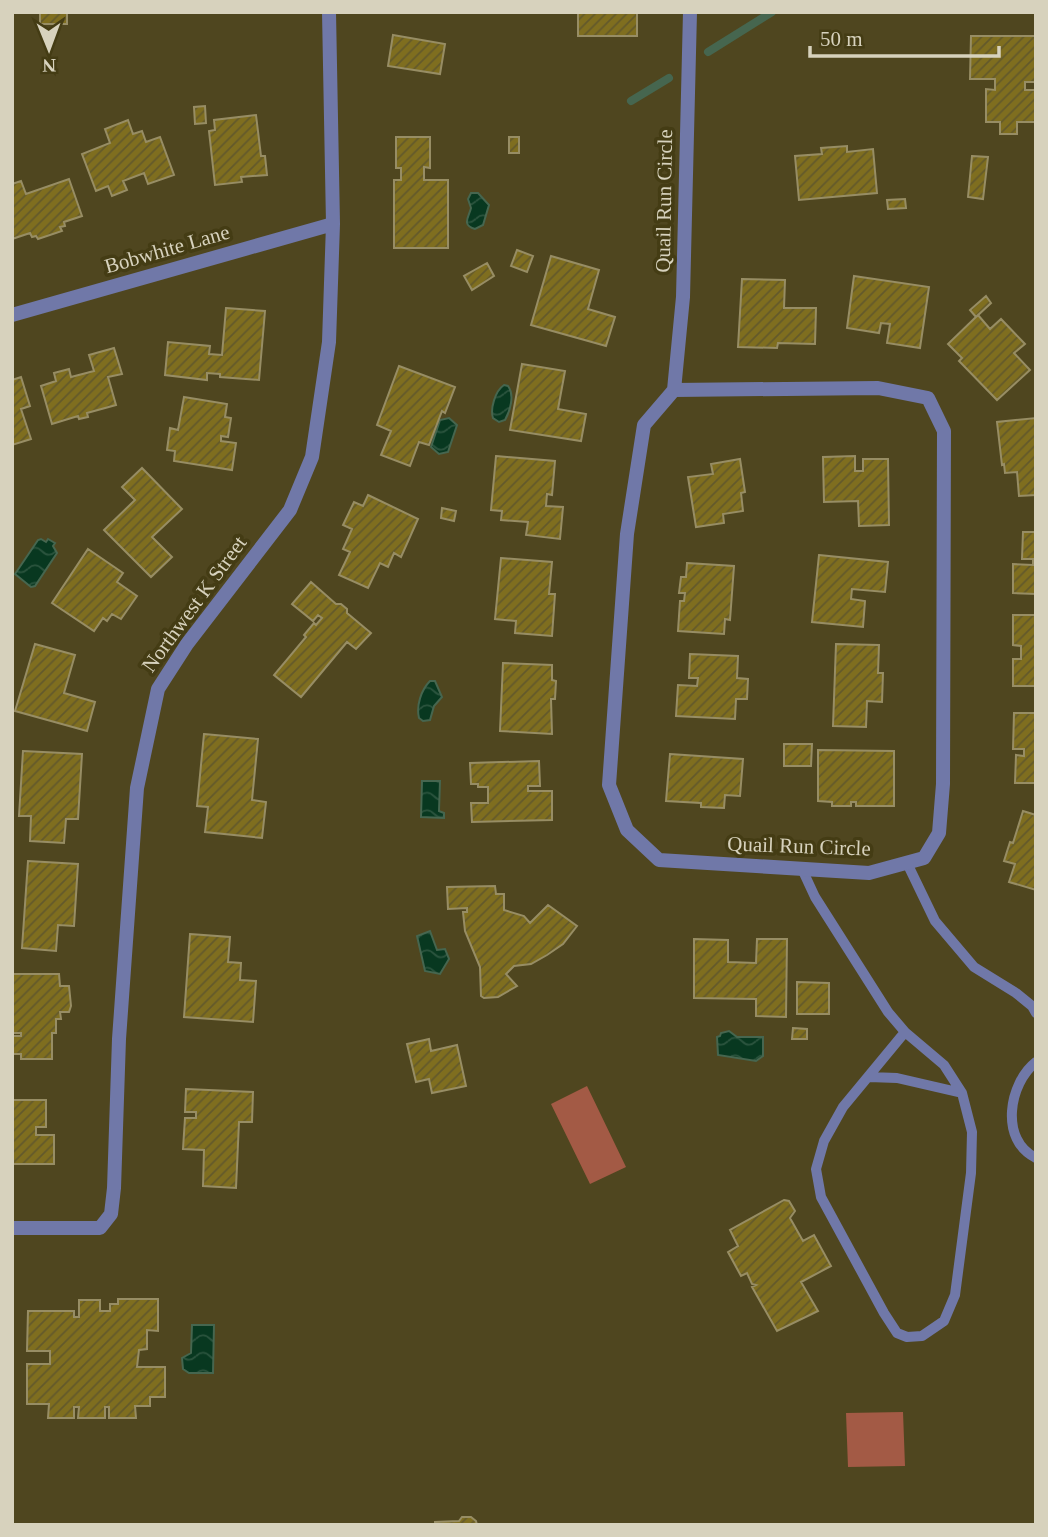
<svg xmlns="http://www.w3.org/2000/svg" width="1048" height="1537" font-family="'Times New Roman',serif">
<defs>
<pattern id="water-waves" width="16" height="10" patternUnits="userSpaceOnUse" patternTransform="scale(1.75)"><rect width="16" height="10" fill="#083820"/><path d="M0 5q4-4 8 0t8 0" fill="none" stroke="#2b543e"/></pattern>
<pattern id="building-hatch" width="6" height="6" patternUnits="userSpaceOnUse" patternTransform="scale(1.75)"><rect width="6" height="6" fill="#7f6e1f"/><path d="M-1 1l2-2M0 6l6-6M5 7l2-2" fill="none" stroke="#63592b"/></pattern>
</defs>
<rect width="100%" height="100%" fill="#4f461f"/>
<path fill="#a35a45" d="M587 1086 626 1167 590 1184 551 1104Z
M903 1412 905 1466 848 1467 846 1413Z"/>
<path fill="url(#water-waves)" stroke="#46664f" stroke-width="2" d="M471 193H478L489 205 483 225 475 229C461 225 469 217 471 208L468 199Z
M504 385 508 386C515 395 510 411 505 420L499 422 493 418C490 409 495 391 504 385Z
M449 418 457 425 448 452 439 454 431 447 440 420Z
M41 539 46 542 48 539 55 543 53 546 57 553 35 586 31 587 15 574 38 540Z
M430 681H435L442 697 434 706 430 720 423 721 419 718C416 706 421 690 430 681Z
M422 781H440L439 811 444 813V818L421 817Z
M430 931 437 950 445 949 449 959 440 974 425 971 417 936Z
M729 1031 737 1037H763V1056L756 1061 718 1055 717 1037 720 1036 721 1033Z
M192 1325H214L213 1373H189L183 1369 182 1358 191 1353Z"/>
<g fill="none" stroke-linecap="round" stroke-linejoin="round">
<path stroke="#46664f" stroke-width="8" d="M708 52 772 12
M631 101 669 78"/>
</g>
<path fill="url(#building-hatch)" stroke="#978d64" stroke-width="2" d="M40 12H67V24H40Z
M578 12H637V36H578Z
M393 35 445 44 440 74 388 66Z
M971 36H1036V82H1025V90H1036V122H1017V134H1000V122H986V89L995 90V79H970Z
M205 106 206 123 195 124 194 107Z
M256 115 261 156H265L267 175 241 177 242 182 215 185 209 131 215 130 214 120Z
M128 120 133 134 142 131 146 142 160 137 174 175 148 184 144 173 123 181 127 190 112 196 108 186 96 191 82 154 110 143 105 129Z
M396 137H430V168L424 167V180H448V248H394V180H401V168H396Z
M509 137H519V153H509Z
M847 146V152L873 149 877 193 799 200 795 156 822 154 821 148Z
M972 156 988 157 983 199 968 197Z
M69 179 82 216 64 222 65 226 60 227 62 231 38 239 36 236 32 237 30 233 12 239V184L21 181 26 194Z
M905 199 906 208 888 209 887 200Z
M517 250 533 256 527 272 511 266Z
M551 256 599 270 588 309 615 317 606 346 531 325Z
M487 263 494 276 472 290 464 276Z
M854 276 929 287 920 348 887 343 890 324 881 323 879 333 847 328Z
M742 279 785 280 784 308H816L815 344 778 343 777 348 738 347Z
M986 296 991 303 976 317 970 310Z
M226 308 265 311 259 380 220 377V374L207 373V380L165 375 168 342 210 346 209 354 222 355Z
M978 315 990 329 1001 319 1025 344 1014 353 1030 370 997 400 959 361 962 358 948 344Z
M114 348 122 374 108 377 116 405 87 413 88 417 79 419 78 416 52 424 41 386 56 381 54 373 69 369 71 377 94 371 89 355Z
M522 364 565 371 558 409 586 414 581 441 510 430Z
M399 366 455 387 445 413 442 411 429 445 419 442 410 466 381 455 391 431 377 425Z
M21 377 30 406 21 409 31 439 12 445V380Z
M184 397 227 404 225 417 231 418 228 437 221 436V441L236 443 232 470 174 461 175 451 167 450 170 428 178 430Z
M1036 418V495L1019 496 1017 472 1005 473 1004 464 1002 465 997 422Z
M496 456 555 461 552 495 547 494 546 506 563 507 560 539 526 535 528 522 501 520 502 511 491 510Z
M855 456V471H863V459H888L889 525 859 526 858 501 824 502 823 457Z
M740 459 745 492 741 493 743 511 723 514 724 523 696 527 688 477 713 474 711 464Z
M142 468 182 509 152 537 172 557 151 577 104 530 135 500 122 487Z
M368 495 418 519 401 557 394 553 388 567 380 563 368 588 339 575 350 552 343 549 352 529 343 525 354 502 363 506Z
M442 508 456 511 454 521 441 518Z
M1023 532H1036V594L1013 593V564L1033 565V559H1022Z
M88 549 123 573 117 582 137 596 121 619 112 614 107 621 103 618 94 631 52 603Z
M819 555 888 562 885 592 852 589 851 599 865 601 863 627 812 622Z
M501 558 552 562 549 594H555L552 636 515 633 516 621 495 619Z
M687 563 734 566 730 620 725 619 724 634 678 631 680 601H684L685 593H679L681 577H686Z
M311 582 336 604H341L347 609V613L371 633 356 649 347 642 301 697 274 675 306 637 304 635 314 623 316 625 322 618 318 615 313 621 292 604Z
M1013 615H1036V686H1013V659H1021V646L1013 645Z
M35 644 75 655 64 693 95 702 87 731 15 711Z
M836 644 879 645 878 673H883L882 702 867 701 866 727 833 726Z
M690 654 738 656 737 678 748 679 747 699H736L735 719 676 716 678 685 697 686 698 678H689Z
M503 663 552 665V680L556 681 555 699H551L552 734 500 731Z
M1014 713H1036V783H1015L1016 755 1024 756V749H1013Z
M204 734 258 739 252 800 266 802 262 838 205 832 208 807 197 806Z
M784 744H812L811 766H784Z
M818 750 894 751V806H856V802H851V806H832V802L818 801Z
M23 751 82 754 78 819H66L64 843 30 841 31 816H19Z
M670 754 743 759 740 796 725 795 724 808 701 807V803L666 801Z
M539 761 540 786H528V791H552V820L472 822 471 803H488V787H478V784H471L470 763Z
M1023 811 1036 815V890L1009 882 1015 864 1004 861 1010 842 1013 843Z
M28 861 78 864 74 926 58 925 56 951 22 948Z
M495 886 496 894H504V910L524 916 530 923 548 905 577 926 563 944 547 955 531 964 514 966 506 974 517 986 498 997 484 998 481 996 480 967 465 931 463 912H467V908L448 909 447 887Z
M190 934 230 937 228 962 241 963 240 980 256 981 253 1022 184 1017Z
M694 939 728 940V962L756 963 757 939H787L786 1017 756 1016V999L694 998Z
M12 974H59L60 986H69L71 1006 69 1012H60L61 1019H56V1033H52V1059H21V1054H12V1036H21V1033H12Z
M797 982 829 983V1014H797Z
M793 1028 807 1029V1039H792Z
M429 1039 431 1051 457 1045 466 1086 432 1093 429 1079 416 1082 407 1044Z
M186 1089 253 1092 252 1122H239L236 1188 203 1186 204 1150 183 1149 185 1118H196V1112H185Z
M12 1100H46V1127H36V1135H54V1164H12Z
M784 1200 789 1201 795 1211 790 1218 803 1241 814 1235 831 1266 801 1282 818 1311 777 1331 752 1287 756 1285 752 1284 747 1273 741 1276 728 1252 738 1246 730 1230Z
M118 1299H158V1331L147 1330V1349L139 1350 137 1367H165V1397H150V1406H135L136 1418H109V1407H105V1418H78L79 1407H74V1418H48L49 1404H27V1364H50V1351H27L28 1311H74V1317H79V1300H100V1311H110V1304H118Z
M462 1517H471L476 1521 477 1525H435V1522L459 1521Z"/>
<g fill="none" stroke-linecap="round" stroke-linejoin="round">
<path stroke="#7078a8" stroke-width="10" d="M907 863 935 921 974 967 1016 993 1032 1006 1036 1013
M802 869 815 897 888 1012 905 1032 944 1065 962 1093 972 1132 971 1173 955 1295 944 1321 922 1336 907 1337 897 1333 884 1313 821 1197 816 1169 824 1141 843 1107 905 1032
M1036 1062C1009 1083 999 1140 1036 1158
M869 1077 897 1078 962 1093"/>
<path stroke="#7078a8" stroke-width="14" d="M12 315 333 224
M878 388 928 398 944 431 943 784 939 833 924 858 869 873 659 860 627 830 609 785 627 534 644 425 674 390Z
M674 390 683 297 690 12
M12 1228H100L111 1214 114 1188 119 1039 137 788 158 689 187 644 290 510 312 457 329 342 333 224 329 12"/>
</g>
<g text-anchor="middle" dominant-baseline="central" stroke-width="7" stroke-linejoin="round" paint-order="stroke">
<g font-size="21" fill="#d7d2bd" stroke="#443c14">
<text transform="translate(664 201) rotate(-89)">Quail Run Circle</text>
<text transform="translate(167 249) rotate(-16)">Bobwhite Lane</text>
<text transform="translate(194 604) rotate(-54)">Northwest K Street</text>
<text transform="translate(799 846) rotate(2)">Quail Run Circle</text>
</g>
</g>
<rect width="1048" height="1537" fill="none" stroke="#d7d2bd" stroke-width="28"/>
<g transform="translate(49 49) rotate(179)" stroke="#443c14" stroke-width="5" paint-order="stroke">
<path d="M0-5L12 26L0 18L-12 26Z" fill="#d7d2bd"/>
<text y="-10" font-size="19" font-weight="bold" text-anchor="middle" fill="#d7d2bd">N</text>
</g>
<path d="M810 46v10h189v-10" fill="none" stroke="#d7d2bd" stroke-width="3.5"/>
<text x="820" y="46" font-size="21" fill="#d7d2bd" stroke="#443c14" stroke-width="5" paint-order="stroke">50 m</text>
</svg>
